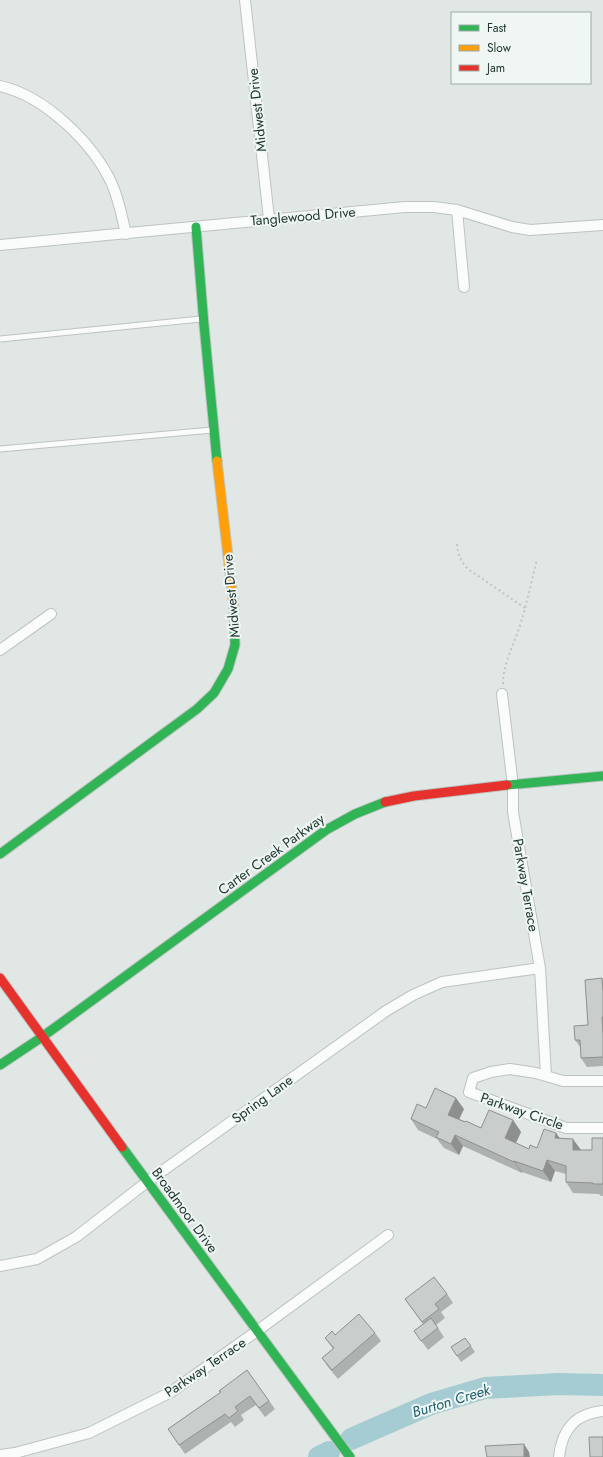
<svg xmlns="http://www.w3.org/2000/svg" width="603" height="1457" font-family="Jost,sans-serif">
<rect width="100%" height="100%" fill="#e1e7e4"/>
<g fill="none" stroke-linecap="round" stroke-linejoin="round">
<path stroke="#a4ccd2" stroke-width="22" d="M351 1439 431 1404 485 1388 558 1384 603 1385
M319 1457 329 1452"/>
<defs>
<path id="lane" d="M0 339 201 319
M0 449 212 430"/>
<path id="street" d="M245 0 269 219
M0 86C45 96 93 143 112 184 119 200 122 217 126 234
M457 210 464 287
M0 245 405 207H434L457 210 512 227 530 230 603 225
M0 650 51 614
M502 694 513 786V812L540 968 546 1076
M603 1081H563L536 1073 510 1069 491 1072 473 1078 469 1092 566 1128H603
M0 1266 37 1259 76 1237 147 1182 386 1011 413 995 442 982 540 968
M0 1455 15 1453 89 1433 171 1392 257 1331 388 1235
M559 1457C562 1429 575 1414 603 1411"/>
<path id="fast" d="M196 227 204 325 217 461
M507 785 603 776
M0 854 197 709 214 693 228 669 235 645 234 608
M0 1065 42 1037 326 830 355 814 385 802
M122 1147 350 1457"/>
<path id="slow" d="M217 461 234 608"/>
<path id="jam" d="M385 802 414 796 507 785
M0 978 122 1147"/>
</defs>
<use href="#lane" stroke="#bec3c1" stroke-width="7"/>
<use href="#street" stroke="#bec3c1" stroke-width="12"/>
<use href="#fast" stroke="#bec4c2" stroke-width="11"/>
<use href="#slow" stroke="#bec4c2" stroke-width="11"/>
<use href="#jam" stroke="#bec4c2" stroke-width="11"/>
<path stroke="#bfc7c5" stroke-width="2" stroke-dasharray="2 3" stroke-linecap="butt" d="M457 544C458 554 460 561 468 569L525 608
M503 684C503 662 516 641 522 619 528 599 532 579 537 559"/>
<use href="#lane" stroke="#fafbfb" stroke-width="5"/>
<use href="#street" stroke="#fafbfb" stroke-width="10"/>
<use href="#fast" stroke="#30b455" stroke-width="9"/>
<use href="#slow" stroke="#ff9f0a" stroke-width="9"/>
<use href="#jam" stroke="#e5322d" stroke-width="9"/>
</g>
<path fill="#adb1af" d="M602 978 603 980V1066L587 1067 581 1058V1048L575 1040 588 1025Z
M426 1108 464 1109 459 1119 481 1128 513 1120 521 1132 516 1143 529 1149 537 1148 556 1133 560 1139 581 1150H592L603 1138V1196H601L599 1194 573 1193 566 1182V1174L555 1171 551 1182 522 1172V1173L463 1146 459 1155 444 1148 437 1139 418 1130 411 1119Z
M447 1294 453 1303 441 1312 445 1318 436 1325 444 1337 428 1350 414 1331 423 1324 405 1299Z
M375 1333 381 1341 338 1379 328 1367 322 1358 333 1349 325 1338 335 1335Z
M465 1338 475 1352 461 1362 451 1347Z
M247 1370 275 1409 265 1417 256 1405 241 1415 244 1420 235 1427 231 1422 185 1454 168 1429 220 1393Z"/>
<path fill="#8d908f" d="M602 1017 603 1019V1035Z
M456 1098 464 1109 456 1126 448 1115Z
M513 1120 521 1132 513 1149 505 1138Z
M556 1133 564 1144 555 1138Z
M455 1135 463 1146 459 1155 451 1144Z
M573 1139 581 1150H573Z
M547 1160 555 1171 551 1182 543 1171Z
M514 1161 522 1172V1173L514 1162Z
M524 1444 529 1452 530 1457H524Z"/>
<path fill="#c9cecc" stroke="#8d908f" d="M602 978 603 992V1017H602L603 1035V1057L581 1058 580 1040H575L574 1026 588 1025 585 980Z
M435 1088 456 1098 448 1115 465 1122 466 1121 481 1128 489 1110 513 1120 505 1138 529 1149 530 1145 537 1148 544 1129 556 1133 555 1138 573 1139V1150H592V1138H603V1184H593V1183L566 1182V1166L547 1160 543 1171 514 1161V1162L455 1135 451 1144 436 1137 439 1132 411 1119 417 1104 426 1108Z
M434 1277 447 1294 435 1304 439 1309 422 1322 405 1299Z
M359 1314 375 1333 332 1370 322 1358 334 1348 325 1338 332 1331 335 1335Z
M431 1318 438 1328 421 1341 414 1331Z
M465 1338 471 1346 457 1356 451 1347Z
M247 1370 269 1401 259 1408 250 1396 235 1407 238 1411 229 1418 225 1414 179 1445 168 1429 221 1392 219 1391Z
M589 1437H603V1457H590Z
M524 1444V1457H487L485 1446Z"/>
<g text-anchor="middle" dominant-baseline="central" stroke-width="4" stroke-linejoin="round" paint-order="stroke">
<g font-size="14" fill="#213832" stroke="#eff6f3">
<text transform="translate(257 110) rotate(-96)">Midwest Drive</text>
<text transform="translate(303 216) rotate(-5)">Tanglewood Drive</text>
<text transform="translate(231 596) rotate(-95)">Midwest Drive</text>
<text transform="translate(271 854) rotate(-36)">Carter Creek Parkway</text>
<text transform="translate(526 885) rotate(80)">Parkway Terrace</text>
<text transform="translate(262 1099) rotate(-36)">Spring Lane</text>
<text transform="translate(522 1111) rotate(19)">Parkway Circle</text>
<text transform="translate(185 1210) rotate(54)">Broadmoor Drive</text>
<text transform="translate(205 1367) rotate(-34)">Parkway Terrace</text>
</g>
<g font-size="15" font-style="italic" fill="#20616f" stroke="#eff6f3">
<text transform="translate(451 1401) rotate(-17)">Burton Creek</text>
</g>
</g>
<rect x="451" y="12" width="140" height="72" fill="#eff6f3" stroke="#9daaa6"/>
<rect x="459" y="25" width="20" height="6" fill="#30b455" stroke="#9daaa6"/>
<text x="487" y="32" font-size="12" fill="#213832">Fast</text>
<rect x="459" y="45" width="20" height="6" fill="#ff9f0a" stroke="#9daaa6"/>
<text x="487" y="52" font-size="12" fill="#213832">Slow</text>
<rect x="459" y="65" width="20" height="6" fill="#e5322d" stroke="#9daaa6"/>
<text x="487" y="72" font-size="12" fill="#213832">Jam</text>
</svg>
